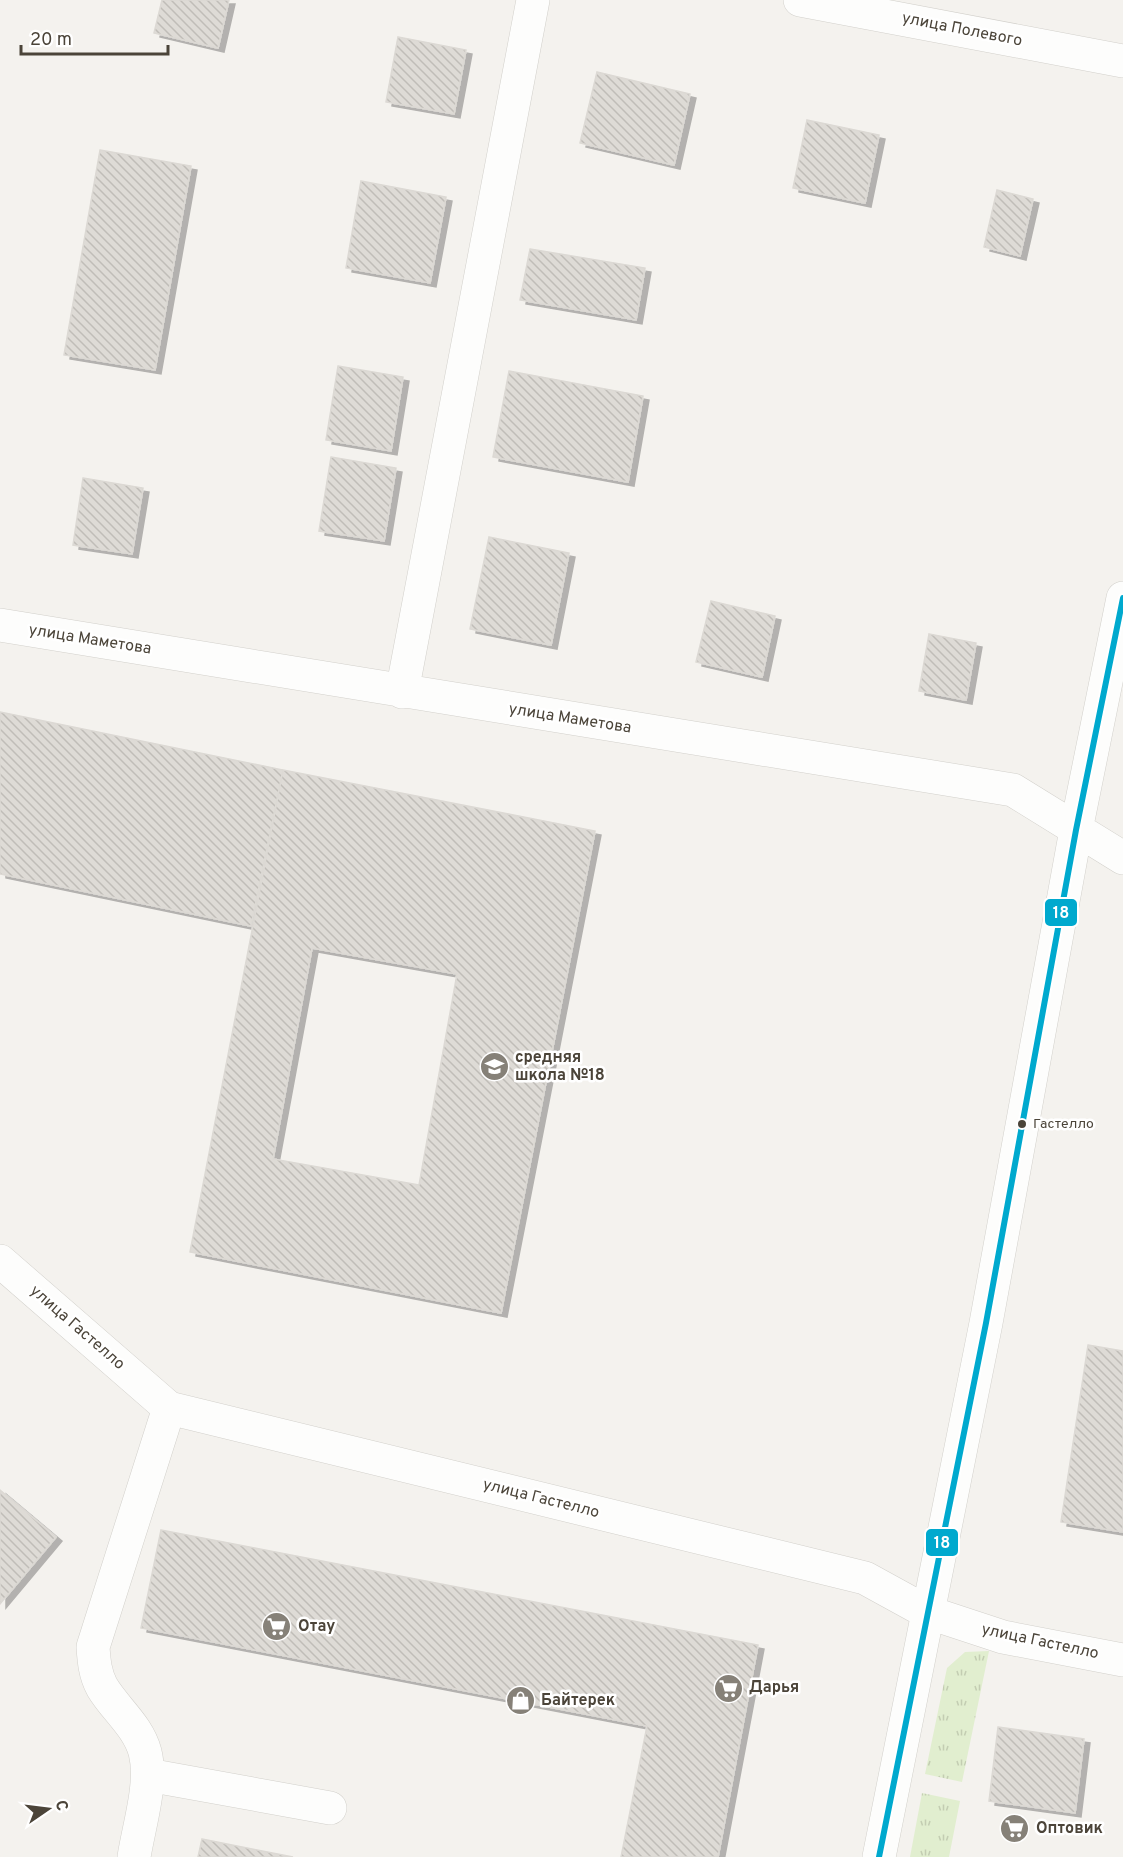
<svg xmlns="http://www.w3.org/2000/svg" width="1123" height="1857" font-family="Overpass,sans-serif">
<defs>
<pattern id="grass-tufts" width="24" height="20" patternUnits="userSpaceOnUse" patternTransform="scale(1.5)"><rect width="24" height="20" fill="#e1eecf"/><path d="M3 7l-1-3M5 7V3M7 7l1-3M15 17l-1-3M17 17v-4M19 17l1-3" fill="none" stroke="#c3cdb2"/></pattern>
<pattern id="building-back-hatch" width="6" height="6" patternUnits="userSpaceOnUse" patternTransform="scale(1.5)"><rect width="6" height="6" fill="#dedbd6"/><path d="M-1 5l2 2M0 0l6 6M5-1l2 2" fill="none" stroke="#c0bdb8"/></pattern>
<filter id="shadow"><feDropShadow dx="6" dy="4" stdDeviation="0" flood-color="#0004"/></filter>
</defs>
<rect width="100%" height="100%" fill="#f4f2ee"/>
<path fill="url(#grass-tufts)" d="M989 1651 962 1782 925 1774 947 1668 965 1652Z
M922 1793 960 1801 949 1857H910Z"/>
<path fill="url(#building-back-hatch)" stroke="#dcd9d4" stroke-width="1.5" fill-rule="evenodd" filter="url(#shadow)" d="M162 0H229L218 48 154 33Z
M398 37 466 50 454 114 386 102Z
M597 72 690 94 674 165 580 143Z
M807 120 879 135 865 203 793 188Z
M100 150 191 166 155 370 64 355Z
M361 181 446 197 430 283 346 268Z
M997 190 1033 199 1020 256 984 247Z
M530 249 645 268 636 320 520 300Z
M338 366 403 377 391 451 326 440Z
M509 371 643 396 628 482 493 457Z
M331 457 396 468 384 541 319 531Z
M83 478 143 488 132 554 73 545Z
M489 537 569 553 551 645 470 629Z
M711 601 775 616 762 677 696 662Z
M929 634 976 643 966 700 919 691Z
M0 712 283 770 251 926 0 874Z
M283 770 595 831 501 1313 190 1252ZM312 948 457 974 419 1185 273 1159Z
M1088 1345 1123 1351V1532L1061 1522Z
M0 1490 56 1537 0 1604Z
M161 1530 758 1645 718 1857H621L647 1726 141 1628Z
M998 1727 1084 1739 1075 1813 989 1801Z
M202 1839 293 1857H198Z"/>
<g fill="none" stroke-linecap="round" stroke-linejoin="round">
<defs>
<path id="minor" d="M800 0 1123 61
M0 625 1013 790 1123 858
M402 692 533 0
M0 1261 169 1408 865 1578 927 1612 1003 1637 1123 1660
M148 1775 330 1808
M134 1857C139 1825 153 1783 145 1752 138 1726 115 1709 102 1687 95 1674 94 1661 93 1647L169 1408
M879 1857 986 1323 1076 830 1123 598"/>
</defs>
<use href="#minor" stroke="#d2d0cb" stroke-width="34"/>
<use href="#minor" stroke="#fdfdfc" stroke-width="33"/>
<defs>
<path id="bus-1" d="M879 1857 986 1323 1076 830 1123 598"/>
</defs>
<use href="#bus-1" stroke="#fff" stroke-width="10"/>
<use href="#bus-1" stroke="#00a9ce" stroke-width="6"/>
</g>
<defs>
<symbol id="school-disc" viewBox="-11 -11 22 22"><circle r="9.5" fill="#868178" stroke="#fff"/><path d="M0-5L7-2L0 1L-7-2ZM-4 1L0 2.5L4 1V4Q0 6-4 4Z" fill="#fff"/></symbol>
<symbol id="supermarket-disc" viewBox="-11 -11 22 22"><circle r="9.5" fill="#868178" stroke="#fff"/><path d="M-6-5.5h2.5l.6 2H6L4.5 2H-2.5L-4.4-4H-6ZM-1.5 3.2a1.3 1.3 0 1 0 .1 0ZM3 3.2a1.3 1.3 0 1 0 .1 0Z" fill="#fff"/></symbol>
<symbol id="shop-disc" viewBox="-11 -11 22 22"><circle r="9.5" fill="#868178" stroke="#fff"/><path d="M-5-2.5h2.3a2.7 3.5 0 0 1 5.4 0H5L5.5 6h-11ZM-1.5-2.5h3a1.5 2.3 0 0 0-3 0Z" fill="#fff"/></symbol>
</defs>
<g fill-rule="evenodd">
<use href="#school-disc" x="478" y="1050" width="33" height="33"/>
<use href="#supermarket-disc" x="260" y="1610" width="33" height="33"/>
<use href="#supermarket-disc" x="712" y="1672" width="33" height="33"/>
<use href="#shop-disc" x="504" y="1684" width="33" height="33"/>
<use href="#supermarket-disc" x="998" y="1812" width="33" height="33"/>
</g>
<circle fill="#4b4439" stroke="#fff" stroke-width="2" cx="1022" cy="1124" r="5"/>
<g text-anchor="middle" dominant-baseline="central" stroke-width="5" stroke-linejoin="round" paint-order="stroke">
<g font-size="14" fill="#4b4439" stroke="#fff" text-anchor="start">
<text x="1033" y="1124">Гастелло</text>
</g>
<g font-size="16" fill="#4b4439" stroke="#fff">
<text transform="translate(962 30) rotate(11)">улица Полевого</text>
<text transform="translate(90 640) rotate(9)">улица Маметова</text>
<text transform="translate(570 719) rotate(9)">улица Маметова</text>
<text transform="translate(77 1328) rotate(41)">улица Гастелло</text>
<text transform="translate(541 1499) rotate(14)">улица Гастелло</text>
<text transform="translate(1040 1642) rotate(12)">улица Гастелло</text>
</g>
<g font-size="16" font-weight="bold" fill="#4b4439" stroke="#fff" text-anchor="start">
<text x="515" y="1058">средняя<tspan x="515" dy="18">школа №18</tspan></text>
<text x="298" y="1627">Отау</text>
<text x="749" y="1688">Дарья</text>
<text x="541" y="1701">Байтерек</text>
<text x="1036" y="1829">Оптовик</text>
</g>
</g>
<g stroke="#fff" stroke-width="2">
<rect x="1044" y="898" width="34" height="29" rx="6" fill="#00a9ce"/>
<rect x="925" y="1528" width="34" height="29" rx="6" fill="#00a9ce"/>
</g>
<g font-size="16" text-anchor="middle" font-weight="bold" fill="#fff">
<text x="1061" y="918">18</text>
<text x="942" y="1548">18</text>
</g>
<g transform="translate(48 1809) rotate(76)" stroke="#ffffff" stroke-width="4.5" paint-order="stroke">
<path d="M0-4.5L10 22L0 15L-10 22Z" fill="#4b4439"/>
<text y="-9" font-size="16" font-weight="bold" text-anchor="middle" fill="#4b4439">С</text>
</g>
<path d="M21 45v9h147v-9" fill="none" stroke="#4b4439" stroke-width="3"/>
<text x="30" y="45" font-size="18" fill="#4b4439" stroke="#ffffff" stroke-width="4.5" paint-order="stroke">20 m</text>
</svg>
